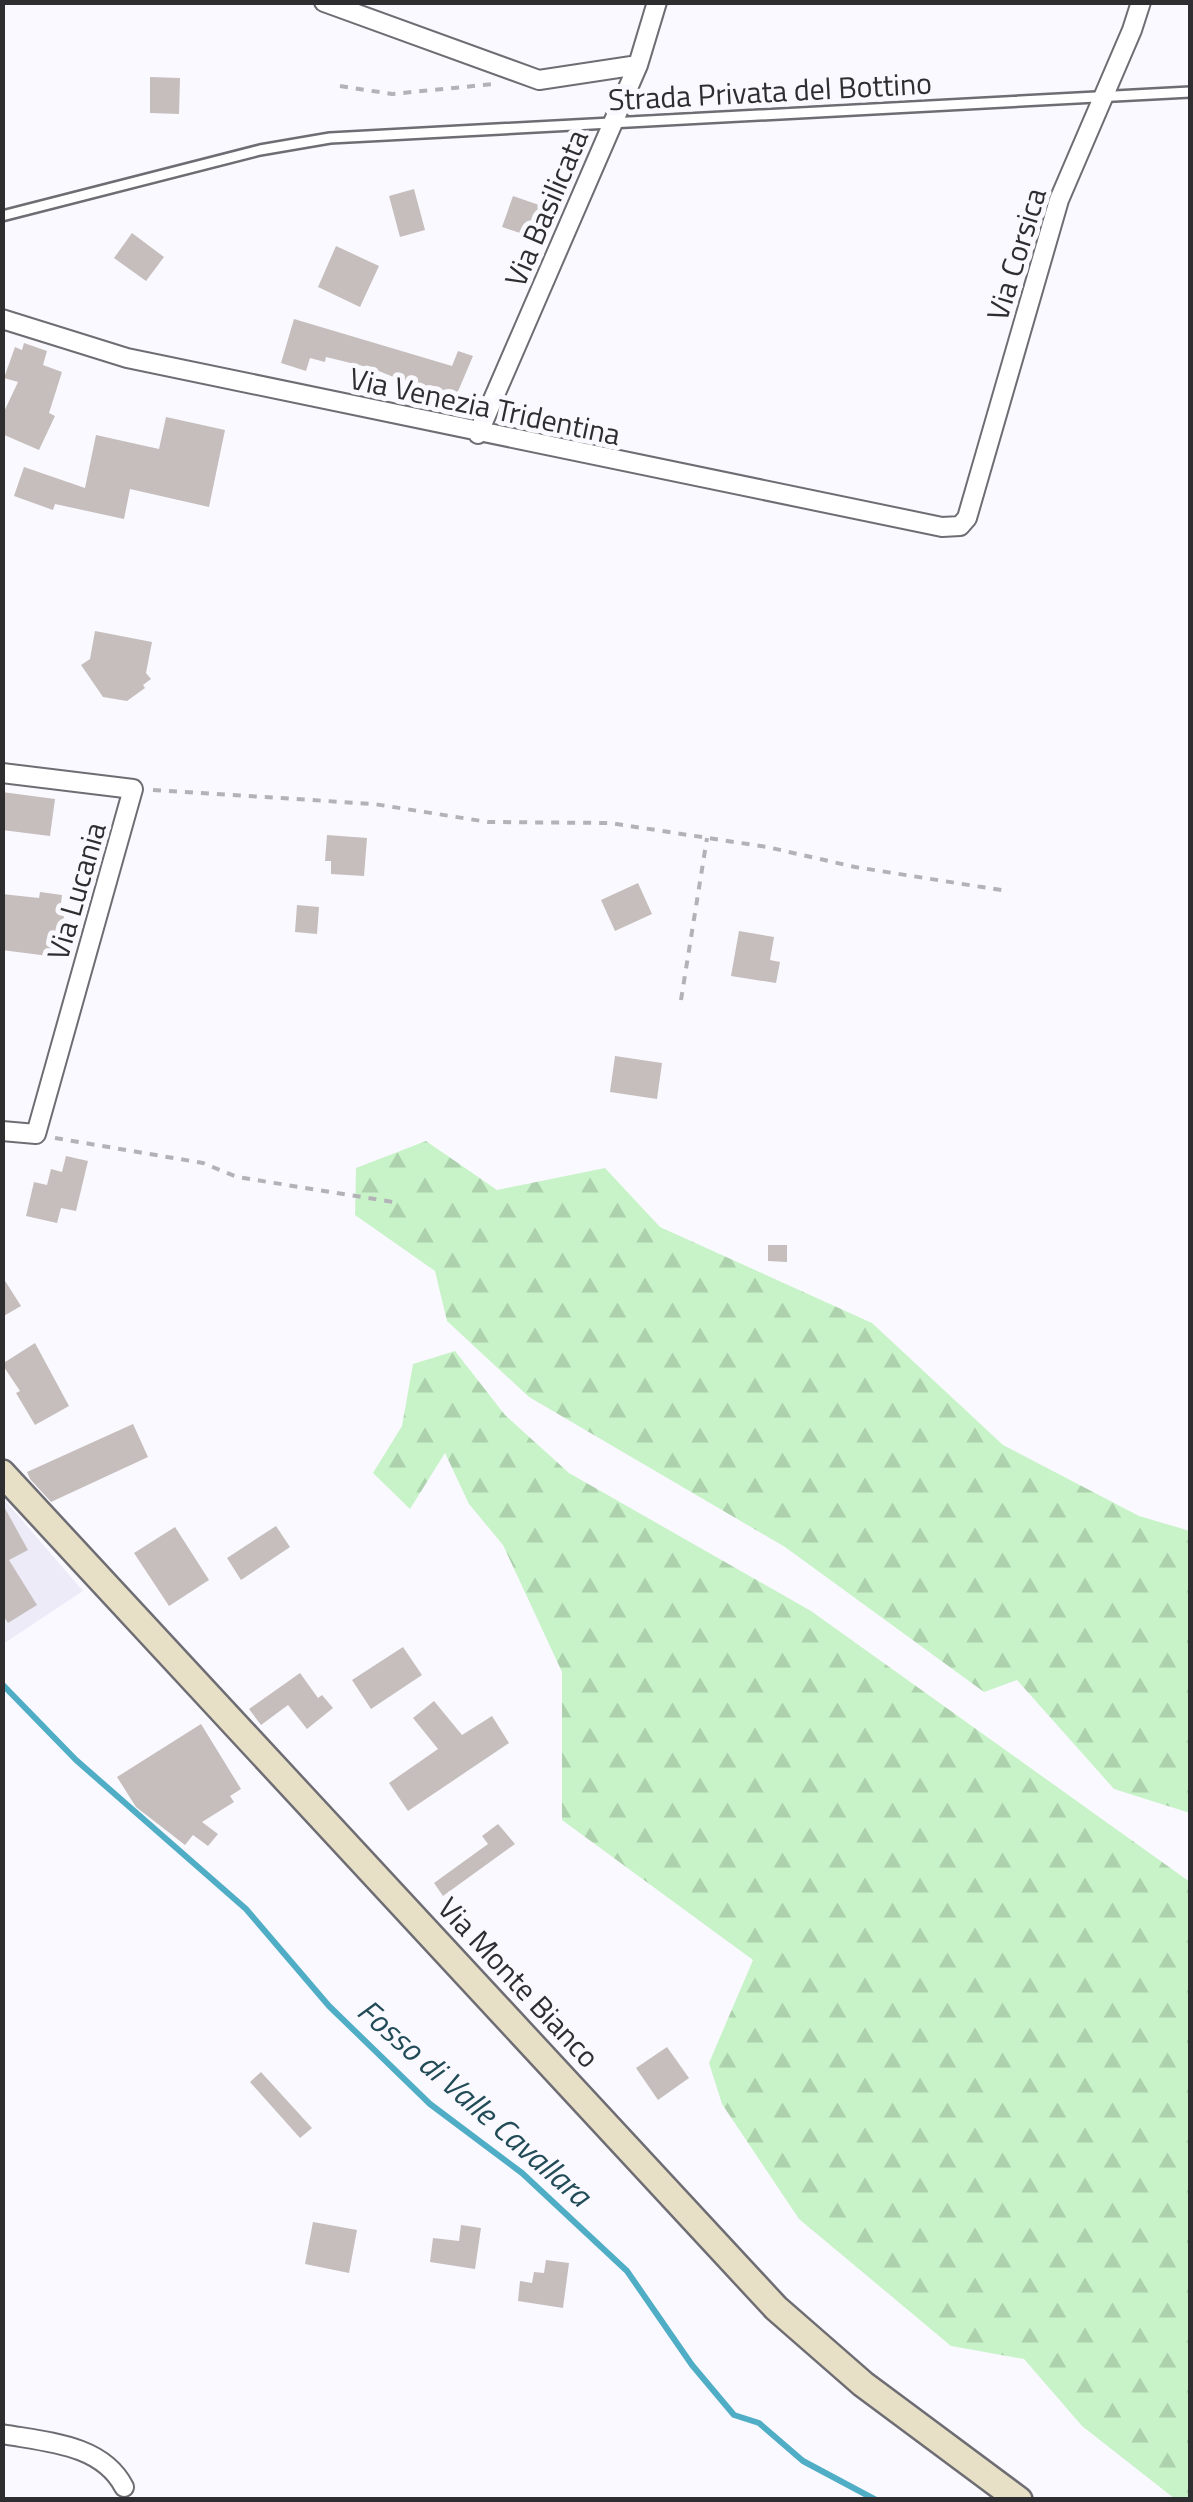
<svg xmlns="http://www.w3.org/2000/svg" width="1193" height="2502" font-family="'Titillium Web',sans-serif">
<defs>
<pattern id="forest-firs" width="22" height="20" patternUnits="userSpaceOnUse" patternTransform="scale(2.5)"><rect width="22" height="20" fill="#c8f3c8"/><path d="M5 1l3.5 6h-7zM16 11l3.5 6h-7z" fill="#acd1ac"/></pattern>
</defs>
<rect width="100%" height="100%" fill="#faf9ff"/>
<path fill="#eeebf9" d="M2 1497 83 1591 3 1644H2Z"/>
<path fill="url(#forest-firs)" d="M426 1141 497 1190 605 1168 660 1227 872 1323 1003 1445 1139 1516 1190 1531V1813L1114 1789 1017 1680 984 1692 785 1547 529 1397 447 1321 435 1271 355 1215 356 1168Z
M455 1351 505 1415 569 1473 811 1611 1190 1882V2499H1175L1082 2426 1024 2359 951 2346 799 2219 722 2104 709 2063 753 1960 562 1820V1672L503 1545 469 1504 445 1453 410 1509 373 1473 402 1426 413 1364Z"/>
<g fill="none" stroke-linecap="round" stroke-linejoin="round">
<path stroke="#50adc6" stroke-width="6" d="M2 1684 76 1760 246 1909 329 2006 430 2104 522 2173 627 2271 692 2365 734 2415 759 2423 803 2461 876 2500"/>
</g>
<path fill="#c5bebc" d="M150 77 180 78 179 114 150 113Z
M414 189 425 230 400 237 389 196Z
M513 196 542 206 532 237 502 227Z
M132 233 164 257 146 281 114 258Z
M336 246 379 266 360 307 318 287Z
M294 319 452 366 458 351 473 356 454 401 371 368 326 357 325 362 310 358 306 371 281 363Z
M24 343 47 351 43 365 62 372 49 413 55 416 39 450 2 434V416L18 382 4 378 15 347 22 350Z
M166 417 225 430 209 507 130 489 124 519 55 504 53 510 14 496 24 467 85 488 96 435 159 449Z
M95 631 152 642 146 673 151 679 143 685 145 688 127 701 103 697 81 665 90 659Z
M2 792 55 799 50 836 2 830Z
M327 835 367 838 364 876 331 874V861H325Z
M638 883 652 914 615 931 601 900Z
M40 892 62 895 60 911H65L56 957 2 950V894L39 898Z
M297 905 319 907 317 934 295 932Z
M739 931 774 937 770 960 780 962 776 983 731 976Z
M615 1056 662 1063 657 1099 610 1092Z
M66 1156 88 1161 76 1211 61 1208 57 1223 26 1216 34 1182 47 1185 51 1169 62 1172Z
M768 1245H787V1262L768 1261Z
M2 1276 21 1306 2 1317Z
M35 1343 69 1406 35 1425 16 1393 20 1391 2 1364Z
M133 1424 148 1457 51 1502 30 1479 27 1472Z
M2 1503 28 1550 9 1560 37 1605 8 1623 2 1614Z
M276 1526 290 1547 241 1580 227 1558Z
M175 1527 209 1580 169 1606 134 1553Z
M403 1647 422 1675 371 1709 352 1680Z
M300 1673 318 1698 322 1695 333 1708 307 1729 288 1705 261 1725 249 1709Z
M434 1701 462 1735 492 1716 509 1743 408 1811 389 1783 438 1749 413 1718Z
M201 1724 241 1789 230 1796 234 1802 202 1822 218 1834 208 1846 193 1835 185 1845 136 1807 117 1777Z
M498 1824 515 1844 443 1896 434 1883 488 1844 482 1836Z
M667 2047 689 2078 658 2100 636 2068Z
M261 2072 312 2128 300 2138 250 2082Z
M313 2222 357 2230 349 2273 305 2264Z
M461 2225 481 2228 475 2269 430 2262 433 2238 459 2241Z
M546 2260 569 2263 563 2308 518 2301 520 2281 532 2283 534 2272 544 2273Z"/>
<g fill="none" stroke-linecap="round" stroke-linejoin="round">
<defs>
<path id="lane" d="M2 216 260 150 330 138 1190 92"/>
<path id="street" d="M324 2 539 80 638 65
M2 319 127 358 942 527 960 526 967 518 1059 200 1132 30 1141 2
M478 434 638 65 657 2
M2 773 133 789 36 1134 2 1131
M2 2434C46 2442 102 2444 124 2487"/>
<path id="secondary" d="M2 1473 776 2308 863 2384 1019 2500"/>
</defs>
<use href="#lane" stroke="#6e6d73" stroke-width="14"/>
<use href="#street" stroke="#6e6d73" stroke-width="22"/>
<use href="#secondary" stroke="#6e6d73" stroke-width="30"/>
<path stroke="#b3b2b7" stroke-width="4" stroke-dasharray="8 8" stroke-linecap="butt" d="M340 86 392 94 494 84
M153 790 374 804 488 822 610 823 767 847 855 867 1007 891
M681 1000 707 838
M55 1138 203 1163 237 1177 393 1202"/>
<use href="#lane" stroke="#fff" stroke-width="9"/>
<use href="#street" stroke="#fff" stroke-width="18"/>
<use href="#secondary" stroke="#e8e0c6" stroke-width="25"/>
</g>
<g text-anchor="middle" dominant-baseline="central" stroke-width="10" stroke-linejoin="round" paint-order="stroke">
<g font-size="30" fill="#2e2d30" stroke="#faf9ff">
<text transform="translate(770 91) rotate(-3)">Strada Privata del Bottino</text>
<text transform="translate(546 208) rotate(-67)">Via Basilicata</text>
<text transform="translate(1016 254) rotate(-73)">Via Corsica</text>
<text transform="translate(485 406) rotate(12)">Via Venezia Tridentina</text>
<text transform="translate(76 891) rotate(-74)">Via Lucania</text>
<text transform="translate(519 1982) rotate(47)">Via Monte Bianco</text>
</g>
<g font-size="32" font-style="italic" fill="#214b56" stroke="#faf9ff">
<text transform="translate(475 2102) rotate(41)">Fosso di Valle Cavallara</text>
</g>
</g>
<rect width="1193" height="2502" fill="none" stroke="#2e2d30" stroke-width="10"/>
</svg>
